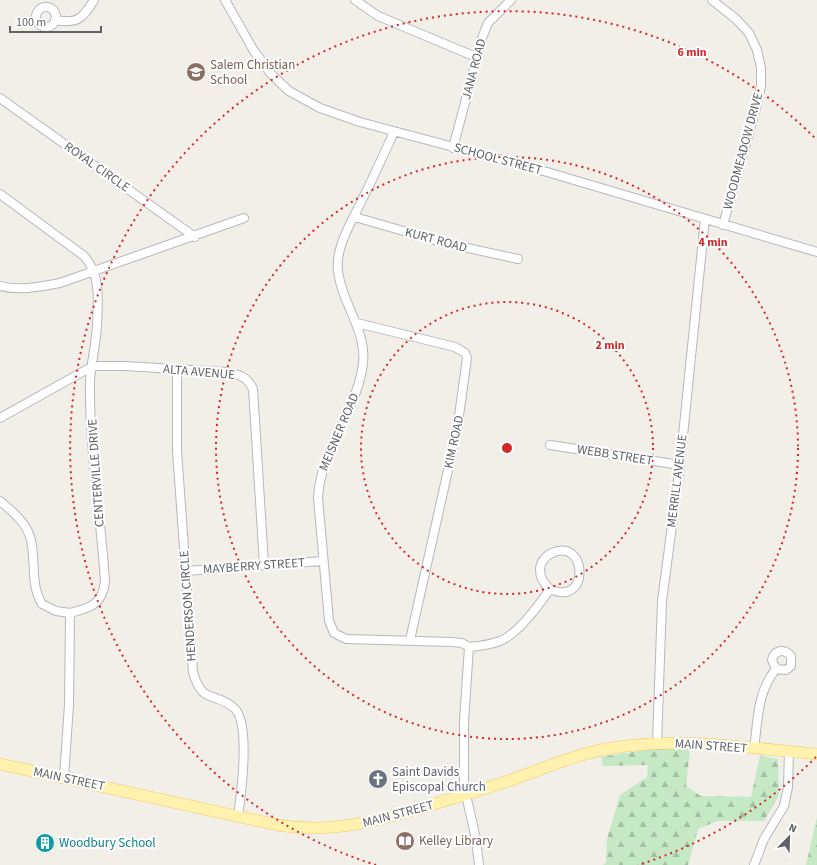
<svg xmlns="http://www.w3.org/2000/svg" width="817" height="865" font-family="'Source Sans 3',sans-serif">
<defs>
<pattern id="forest-firs" width="22" height="20" patternUnits="userSpaceOnUse"><rect width="22" height="20" fill="#c5e8c5"/><path d="M5 1l3.5 6h-7zM16 11l3.5 6h-7z" fill="#a3c0a4"/></pattern>
</defs>
<rect width="100%" height="100%" fill="#f1efe8"/>
<path fill="url(#forest-firs)" d="M658 748 690 749 686 786 701 796 751 797 760 756 778 759 779 795 764 821H717L698 829 688 865H603L606 863 607 839 620 795 647 777 648 765 603 766 601 757Z
M817 817V865H806Z"/>
<g fill="none" stroke-linecap="round" stroke-linejoin="round">
<defs>
<path id="minor" d="M225 0 254 51 271 74 289 91 320 108 360 122 547 172 817 252
M355 0 378 16 476 57
M712 0 736 19 749 33 757 50 761 68V86L756 108 723 225
M36 17a10 10 0 1 1 20 0a10 10 0 1 1-20 0Z
M55 20C78 24 82 19 94 0
M0 98 195 237
M394 132C384 154 374 176 363 198 353 220 335 246 338 271 342 306 370 333 362 370 354 414 320 452 318 498L329 621 334 633 346 639 452 642 462 643 469 647
M453 148 482 38 488 23 511 0
M0 194 84 256C101 274 98 301 97 325 96 344 91 363 90 382 89 449 101 516 105 582 102 605 90 608 70 613L69 705 64 777
M355 217 445 243 518 259
M0 286C21 291 39 287 60 283L244 218
M357 323 455 347 465 353 467 358 457 430 410 640
M177 369V451L193 672C202 705 215 691 234 708 251 722 241 795 238 816
M0 418 93 366H125L225 372C238 374 247 376 253 389L264 565
M550 445 680 465
M0 501C13 512 27 523 31 540 36 562 30 584 42 604L56 611 70 613
M186 571 323 561
M469 647C480 646 490 645 500 641 518 634 539 605 550 589 544 584 540 578 540 570 540 563 545 556 552 553 588 537 590 608 550 589
M469 647 464 721V786L476 839 479 865
M657 743 662 601 680 465 705 219
M754 749C758 720 757 692 776 669L786 670 791 666V656C784 648 774 650 772 660L776 669
M754 865 764 839 784 806 788 787 789 751"/>
<path id="major" d="M0 764 277 825C333 834 377 821 431 805 460 796 489 788 517 778 546 767 576 755 606 749 676 736 747 748 817 754"/>
</defs>
<use href="#minor" stroke="#b5b8bc" stroke-width="10"/>
<use href="#major" stroke="#f2c960" stroke-width="12"/>
<use href="#minor" stroke="#fff" stroke-width="8"/>
<use href="#major" stroke="#fff2af" stroke-width="11"/>
</g>
<g fill="none" stroke="#d62828" stroke-width="2" stroke-dasharray="2 4">
<circle cx="507" cy="448" r="146"/>
<circle cx="507" cy="448" r="291"/>
<path d="M816 757A437 437 0 0 1 638 865M376 865A437 437 0 1 1 816 139"/>
</g>
<defs>
<symbol id="school-disc" viewBox="-11 -11 22 22"><circle r="9.5" fill="#8d6e63" stroke="#fff"/><path d="M0-5L7-2L0 1L-7-2ZM-4 1L0 2.5L4 1V4Q0 6-4 4Z" fill="#fff"/></symbol>
<symbol id="church-disc" viewBox="-11 -11 22 22"><circle r="9.5" fill="#6b7280" stroke="#fff"/><path d="M-1.2-6h2.4v3.5h3.3v2.4h-3.3V6h-2.4V-.1h-3.3v-2.4h3.3Z" fill="#fff"/></symbol>
<symbol id="library-disc" viewBox="-11 -11 22 22"><circle r="9.5" fill="#8d6e63" stroke="#fff"/><path d="M-6-4Q-3-5.5-.7-3.5V5Q-3 3-6 4ZM6-4Q3-5.5 .7-3.5V5Q3 3 6 4Z" fill="#fff"/></symbol>
<symbol id="building-disc" viewBox="-11 -11 22 22"><circle r="9.5" fill="#0f9aa8" stroke="#fff"/><path d="M-4-6H4V6H1V3H-1V6H-4ZM-2.5-4.3h1.7v1.8h-1.7ZM.8-4.3h1.7v1.8H.8ZM-2.5-1h1.7V.8h-1.7ZM.8-1h1.7V.8H.8Z" fill="#fff"/></symbol>
</defs>
<g fill-rule="evenodd">
<use href="#school-disc" x="185" y="61" width="22" height="22"/>
<use href="#church-disc" x="367" y="768" width="22" height="22"/>
<use href="#library-disc" x="394" y="830" width="22" height="22"/>
<use href="#building-disc" x="34" y="832" width="22" height="22"/>
</g>
<g text-anchor="middle" dominant-baseline="central" stroke-width="4" stroke-linejoin="round" paint-order="stroke">
<g font-size="13" fill="#785e54" stroke="#fff" text-anchor="start">
<text x="210" y="65">Salem Christian<tspan x="210" dy="15">School</tspan></text>
<text x="419" y="841">Kelley Library</text>
</g>
<g font-size="13" fill="#5f6368" stroke="#fff">
<text transform="translate(474 69) rotate(-75)">JANA ROAD</text>
<text transform="translate(743 151) rotate(-75)">WOODMEADOW DRIVE</text>
<text transform="translate(498 159) rotate(15)">SCHOOL STREET</text>
<text transform="translate(97 167) rotate(35)">ROYAL CIRCLE</text>
<text transform="translate(436 240) rotate(15)">KURT ROAD</text>
<text transform="translate(199 372) rotate(5)">ALTA AVENUE</text>
<text transform="translate(339 432) rotate(-67)">MEISNER ROAD</text>
<text transform="translate(454 442) rotate(-78)">KIM ROAD</text>
<text transform="translate(615 455) rotate(9)">WEBB STREET</text>
<text transform="translate(96 473) rotate(-94)">CENTERVILLE DRIVE</text>
<text transform="translate(677 481) rotate(-83)">MERRILL AVENUE</text>
<text transform="translate(254 566) rotate(-4)">MAYBERRY STREET</text>
<text transform="translate(188 606) rotate(-94)">HENDERSON CIRCLE</text>
<text transform="translate(711 746) rotate(4)">MAIN STREET</text>
<text transform="translate(69 779) rotate(12)">MAIN STREET</text>
<text transform="translate(398 814) rotate(-15)">MAIN STREET</text>
</g>
<g font-size="13" fill="#5b616d" stroke="#fff" text-anchor="start">
<text x="392" y="772">Saint Davids<tspan x="392" dy="15">Episcopal Church</tspan></text>
</g>
<g font-size="13" fill="#0d838f" stroke="#fff" text-anchor="start">
<text x="59" y="843">Woodbury School</text>
</g>
</g>
<circle cx="507" cy="448" r="6" fill="#d62828" stroke="#fff" stroke-width="2"/>
<g font-size="12" text-anchor="middle" font-weight="bold" fill="#d62828" stroke="#fff" stroke-width="4" stroke-linejoin="round" paint-order="stroke">
<text x="692" y="56">6 min</text>
<text x="713" y="246">4 min</text>
<text x="610" y="349">2 min</text>
</g>
<g transform="translate(789 837) rotate(23)" stroke="#ffffff" stroke-width="3" paint-order="stroke">
<path d="M0-3L7 15L0 10L-7 15Z" fill="#5f6368"/>
<text y="-6" font-size="11" font-weight="bold" text-anchor="middle" fill="#5f6368">N</text>
</g>
<path d="M10 26v6h91v-6" fill="none" stroke="#5f6368" stroke-width="2"/>
<text x="16" y="26" font-size="12" fill="#5f6368" stroke="#ffffff" stroke-width="3" paint-order="stroke">100 m</text>
</svg>
